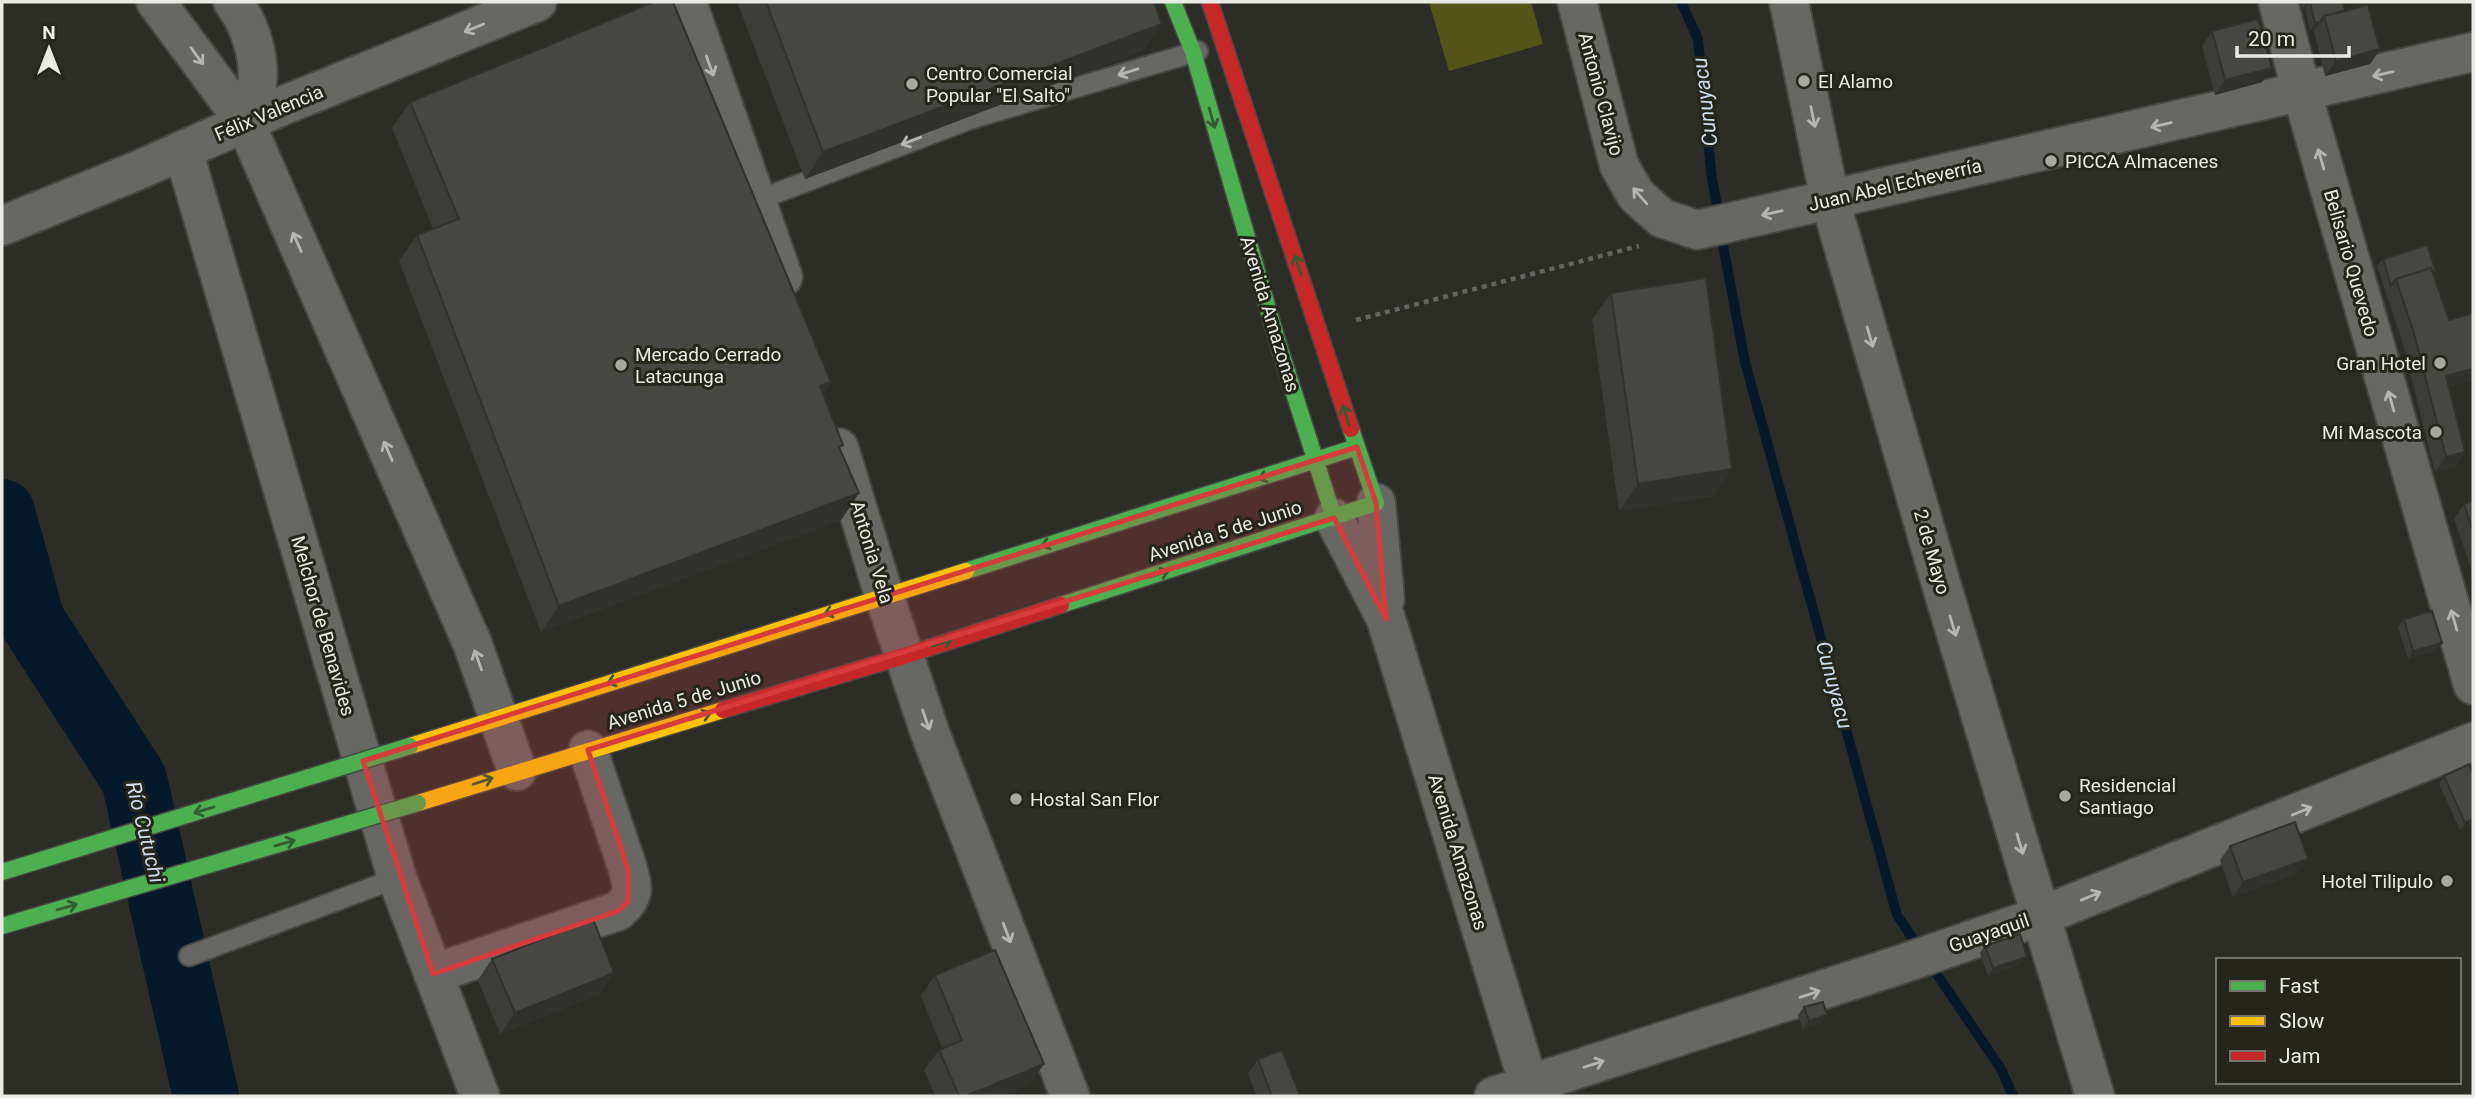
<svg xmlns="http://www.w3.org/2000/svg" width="2475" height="1098" font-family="Roboto,sans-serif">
<rect width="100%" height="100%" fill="#2d2d28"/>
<path fill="#535518" d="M1429 2H1531L1543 44 1449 71Z"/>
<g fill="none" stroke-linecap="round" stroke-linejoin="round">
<path stroke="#06192a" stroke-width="10" d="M1681 2 1698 39 1712 179 1717 205
M1723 245 1745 362 1897 915 2001 1069 2013 1096"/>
<path stroke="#06192a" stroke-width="66" d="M2 512 32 621 134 779 206 1096"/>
<defs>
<path id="lane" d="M758 200 968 120 1198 51
M189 956 397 878"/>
<path id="street" d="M156 2 245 122 473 645 517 771
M233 2C251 25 262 62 256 91 253 101 249 112 245 122
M687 2 783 277
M1577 2 1619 165 1636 195 1662 218 1697 230 2473 52
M1789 2 1830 200 1942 587 2095 1096
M2278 2 2302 93 2473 685
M183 150 397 878 480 1096
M2 226 141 169 282 106 537 2
M839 448 884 595 930 733 1070 1096
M1376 503 1385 599
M1334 518 1386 619 1529 1085 1537 1096
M433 974 618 911C635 896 633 890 628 869L588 750
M1494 1096 1893 967 2041 916 2473 742"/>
<path id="fast" d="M1173 2 1193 52 1278 343 1334 518
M966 571 1357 447
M1061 605 1376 503 1351 429"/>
<path id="slow" d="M410 746 966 571
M418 803 723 710"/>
<path id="jam" d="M1210 2 1351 429
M723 710 904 656 1061 605"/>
</defs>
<use href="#lane" stroke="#474843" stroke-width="23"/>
<use href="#street" stroke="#474843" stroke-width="42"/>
<use href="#fast" stroke="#474843" stroke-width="19"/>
<use href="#slow" stroke="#474843" stroke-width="19"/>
<use href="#jam" stroke="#474843" stroke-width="19"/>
<path stroke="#646461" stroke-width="4.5" stroke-dasharray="5 5" stroke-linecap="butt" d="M1356 320 1639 246"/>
<use href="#lane" stroke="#676764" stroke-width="19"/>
<use href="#street" stroke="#676764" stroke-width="38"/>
<use href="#fast" stroke="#4caf50" stroke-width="16"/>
<use href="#slow" stroke="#ffc107" stroke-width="16"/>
<use href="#jam" stroke="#c62828" stroke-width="16"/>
<defs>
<path id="fast-bridge" d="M2 872 410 746
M2 926 418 803"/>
</defs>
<use href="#fast-bridge" stroke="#474843" stroke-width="19" stroke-linecap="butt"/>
<use href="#fast-bridge" stroke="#4caf50" stroke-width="16"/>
</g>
<path fill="#3c3c39" d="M737 2H1154L1162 24 1144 50 805 179Z
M2301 2H2343L2345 11 2380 49 2370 64 2325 76 2314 31 2315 29 2310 30 2305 10 2306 8 2302 9Z
M2212 31 2272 68 2262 82 2215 95 2202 46Z
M410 102 831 382 823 394 840 449 859 493 841 520 541 632 399 261 417 235 433 229 392 128Z
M2383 259 2434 274 2448 387 2465 452 2455 467 2435 472 2403 344 2377 266Z
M1611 293 1732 469 1714 496 1619 511 1592 320Z
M2473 501V574L2454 519 2464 504Z
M2404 619 2442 643 2437 650 2408 659 2398 627Z
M2473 774V824L2460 830 2439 784 2444 776Z
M2230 846 2298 873 2233 897 2220 860Z
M1985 946 2022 964 1988 976 1980 953Z
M492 959 600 994 500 1034 478 980Z
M935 975 1029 1085 1001 1096H935L924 1070 939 1050 942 1048 921 996Z
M1804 1007 1822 1023 1803 1029 1798 1015Z
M1258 1059 1300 1096H1257L1248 1074Z"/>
<path fill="#31312e" d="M2307 2H2320H2310L2306 8 2302 9Z
M2320 22 2315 29 2310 30 2315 23Z
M1162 24 1144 50 805 179 823 152Z
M2380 49 2370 64 2325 76 2336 61Z
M2272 68 2262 82 2215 95 2225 80Z
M2473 369V380L2435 391 2446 376Z
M831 382 812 408 820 386Z
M2465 452 2455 467 2435 472 2446 457Z
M1732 469 1714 496 1619 511 1638 484Z
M859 493 841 520 541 632 559 606Z
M2442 643 2437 650 2408 659 2413 651Z
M2473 819V824L2460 830 2465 823Z
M2308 859 2298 873 2233 897 2243 882Z
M2027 957 2022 964 1988 976 1993 968Z
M614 973 600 994 500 1034 515 1013Z
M1827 1015 1822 1023 1803 1029 1809 1021Z
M1044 1064 1029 1085 1001 1096H966Z"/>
<path fill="#464642" stroke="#31312e" stroke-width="2" d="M654 2H673L831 382 820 386 843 445 839 447 859 493 559 606 417 235 459 219 410 102Z
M766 2H1154L1162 24 823 152Z
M2310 2H2343L2345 11 2324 16 2320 22 2315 23Z
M2368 5 2380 49 2336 61 2324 16Z
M2258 19 2272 68 2225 80 2212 31Z
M2427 245 2436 272H2433L2431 268 2396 279 2391 286 2383 259Z
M2431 268 2449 320 2473 313V369L2446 376 2465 452 2446 457 2413 330 2396 279Z
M1706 278 1732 469 1638 484 1611 293Z
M2473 501V531L2464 504Z
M2432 611 2442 643 2413 651 2404 619Z
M2469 764 2473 774V819L2465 823 2444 776Z
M2295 822 2308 859 2243 882 2230 846Z
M593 919 614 973 515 1013 492 959Z
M2020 934 2027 957 1993 968 1985 946Z
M995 950 1044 1064 966 1096H959L939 1050 962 1040 935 975Z
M1823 1002 1827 1015 1809 1021 1804 1007Z
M1282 1050 1300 1096H1272L1258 1059Z"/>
<defs><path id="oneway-shaft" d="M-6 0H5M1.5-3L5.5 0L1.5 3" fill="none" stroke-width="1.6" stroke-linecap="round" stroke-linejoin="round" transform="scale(1.75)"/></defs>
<g stroke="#b5b6b1">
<use href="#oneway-shaft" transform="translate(474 28) rotate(158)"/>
<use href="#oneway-shaft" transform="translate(197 56) rotate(54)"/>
<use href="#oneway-shaft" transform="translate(710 66) rotate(70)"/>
<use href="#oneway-shaft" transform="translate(1128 72) rotate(163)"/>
<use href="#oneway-shaft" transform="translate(2383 74) rotate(167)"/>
<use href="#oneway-shaft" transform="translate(1813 117) rotate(78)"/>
<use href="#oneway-shaft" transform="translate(2161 125) rotate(167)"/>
<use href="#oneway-shaft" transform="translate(911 141) rotate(159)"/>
<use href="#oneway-shaft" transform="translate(2321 159) rotate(-106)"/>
<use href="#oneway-shaft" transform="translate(1640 196) rotate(-131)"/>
<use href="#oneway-shaft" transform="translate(1772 213) rotate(167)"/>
<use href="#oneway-shaft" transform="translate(297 242) rotate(-114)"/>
<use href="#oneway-shaft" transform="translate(1870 337) rotate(74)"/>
<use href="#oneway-shaft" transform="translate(2391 401) rotate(-106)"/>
<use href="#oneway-shaft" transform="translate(388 451) rotate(-114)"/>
<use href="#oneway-shaft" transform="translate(2454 620) rotate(-106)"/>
<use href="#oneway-shaft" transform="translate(1953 626) rotate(73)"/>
<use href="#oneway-shaft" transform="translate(478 660) rotate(-110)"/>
<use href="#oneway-shaft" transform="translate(926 720) rotate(71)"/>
<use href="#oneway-shaft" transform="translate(2302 811) rotate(-22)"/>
<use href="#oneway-shaft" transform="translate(2020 844) rotate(73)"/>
<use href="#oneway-shaft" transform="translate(2091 896) rotate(-22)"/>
<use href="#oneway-shaft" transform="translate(1007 933) rotate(69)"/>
<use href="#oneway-shaft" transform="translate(1810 994) rotate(-18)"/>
<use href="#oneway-shaft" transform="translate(1594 1064) rotate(-18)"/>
</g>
<g stroke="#355c31">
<use href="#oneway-shaft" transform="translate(1212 118) rotate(74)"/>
<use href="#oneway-shaft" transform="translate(1298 265) rotate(-108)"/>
<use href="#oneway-shaft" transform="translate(1346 415) rotate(-108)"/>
<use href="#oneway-shaft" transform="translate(1268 476) rotate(163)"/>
<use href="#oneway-shaft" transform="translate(1051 543) rotate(163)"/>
<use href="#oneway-shaft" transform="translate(1159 574) rotate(-18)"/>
<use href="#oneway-shaft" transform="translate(834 611) rotate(162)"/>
<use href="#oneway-shaft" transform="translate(942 643) rotate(-18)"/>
<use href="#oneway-shaft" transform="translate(617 680) rotate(162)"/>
<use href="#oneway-shaft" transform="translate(701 716) rotate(-17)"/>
<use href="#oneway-shaft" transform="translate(483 781) rotate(-18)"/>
<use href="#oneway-shaft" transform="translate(204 810) rotate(163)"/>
<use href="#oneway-shaft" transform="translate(285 843) rotate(-16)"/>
<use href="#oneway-shaft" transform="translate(67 907) rotate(-16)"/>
</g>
<path fill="#d83b3b" fill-opacity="0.2" stroke="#d83b3b" stroke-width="5" stroke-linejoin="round" d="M1357 447 1376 503 1386 619 1334 518 588 750 628 869V902L618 911 433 974 363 761Z"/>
<g fill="#a7a8a2" stroke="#25251c" stroke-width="2.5">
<circle cx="1804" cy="81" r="7"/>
<circle cx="912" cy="84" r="7"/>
<circle cx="2051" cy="161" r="7"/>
<circle cx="2440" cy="363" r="7"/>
<circle cx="621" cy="365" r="7"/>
<circle cx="2436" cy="432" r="7"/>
<circle cx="2065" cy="796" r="7"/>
<circle cx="1016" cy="799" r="7"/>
<circle cx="2447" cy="881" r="7"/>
</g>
<g text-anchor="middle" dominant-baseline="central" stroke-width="6" stroke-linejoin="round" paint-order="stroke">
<g font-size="19" fill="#e9eae4" stroke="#25251c" text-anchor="start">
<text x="926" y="73">Centro Comercial<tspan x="926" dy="22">Popular "El Salto"</tspan></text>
<text x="1818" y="81">El Alamo</text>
<text x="2065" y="161">PICCA Almacenes</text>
<text x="635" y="354">Mercado Cerrado<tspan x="635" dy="22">Latacunga</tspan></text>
<text x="2426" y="363" text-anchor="end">Gran Hotel</text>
<text x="2422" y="432" text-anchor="end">Mi Mascota</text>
<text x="2079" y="785">Residencial<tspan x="2079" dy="22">Santiago</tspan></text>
<text x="1030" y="799">Hostal San Flor</text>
<text x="2433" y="881" text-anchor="end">Hotel Tilipulo</text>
</g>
<g font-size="19" fill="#e9eae4" stroke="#25251c">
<text transform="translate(1601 94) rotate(75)">Antonio Clavijo</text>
<text transform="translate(269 113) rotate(-23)">Félix Valencia</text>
<text transform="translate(1895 185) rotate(-13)">Juan Abel Echeverría</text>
<text transform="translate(2351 263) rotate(74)">Belisario Quevedo</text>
<text transform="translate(1270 314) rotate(73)">Avenida Amazonas</text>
<text transform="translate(1225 531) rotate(-18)">Avenida 5 de Junio</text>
<text transform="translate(872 552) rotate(73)">Antonia Vela</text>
<text transform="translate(1932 552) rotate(74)">2 de Mayo</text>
<text transform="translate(323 626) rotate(74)">Melchor de Benavides</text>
<text transform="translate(684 700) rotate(-17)">Avenida 5 de Junio</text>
<text transform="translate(1458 852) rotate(73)">Avenida Amazonas</text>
<text transform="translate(1989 933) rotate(-19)">Guayaquil</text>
</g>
<g font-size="21" font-style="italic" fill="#cde" stroke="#25251c">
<text transform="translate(1705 102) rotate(-97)">Cunuyacu</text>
<text transform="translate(1834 685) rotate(75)">Cunuyacu</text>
<text transform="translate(145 832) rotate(76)">Río Cutuchi</text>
</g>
</g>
<rect width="2475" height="1098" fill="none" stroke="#e9eae4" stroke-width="7"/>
<rect x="2216" y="958" width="245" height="126" fill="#25251c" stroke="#73746c" stroke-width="2"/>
<rect x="2230" y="981" width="35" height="10" fill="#4caf50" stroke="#73746c" stroke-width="2"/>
<text x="2279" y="993" font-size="21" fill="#e9eae4">Fast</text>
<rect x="2230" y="1016" width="35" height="10" fill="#ffc107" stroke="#73746c" stroke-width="2"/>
<text x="2279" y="1028" font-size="21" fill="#e9eae4">Slow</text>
<rect x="2230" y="1051" width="35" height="10" fill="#c62828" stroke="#73746c" stroke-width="2"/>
<text x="2279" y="1063" font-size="21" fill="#e9eae4">Jam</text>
<g transform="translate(49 49)" stroke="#25251c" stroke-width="5" paint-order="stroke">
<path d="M0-5L12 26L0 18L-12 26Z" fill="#e9eae4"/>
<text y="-10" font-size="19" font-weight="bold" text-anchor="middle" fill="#e9eae4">N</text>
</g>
<path d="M2237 46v10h112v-10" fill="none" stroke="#e9eae4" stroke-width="3.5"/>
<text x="2248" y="46" font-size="21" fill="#e9eae4" stroke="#25251c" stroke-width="5" paint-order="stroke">20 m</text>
</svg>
